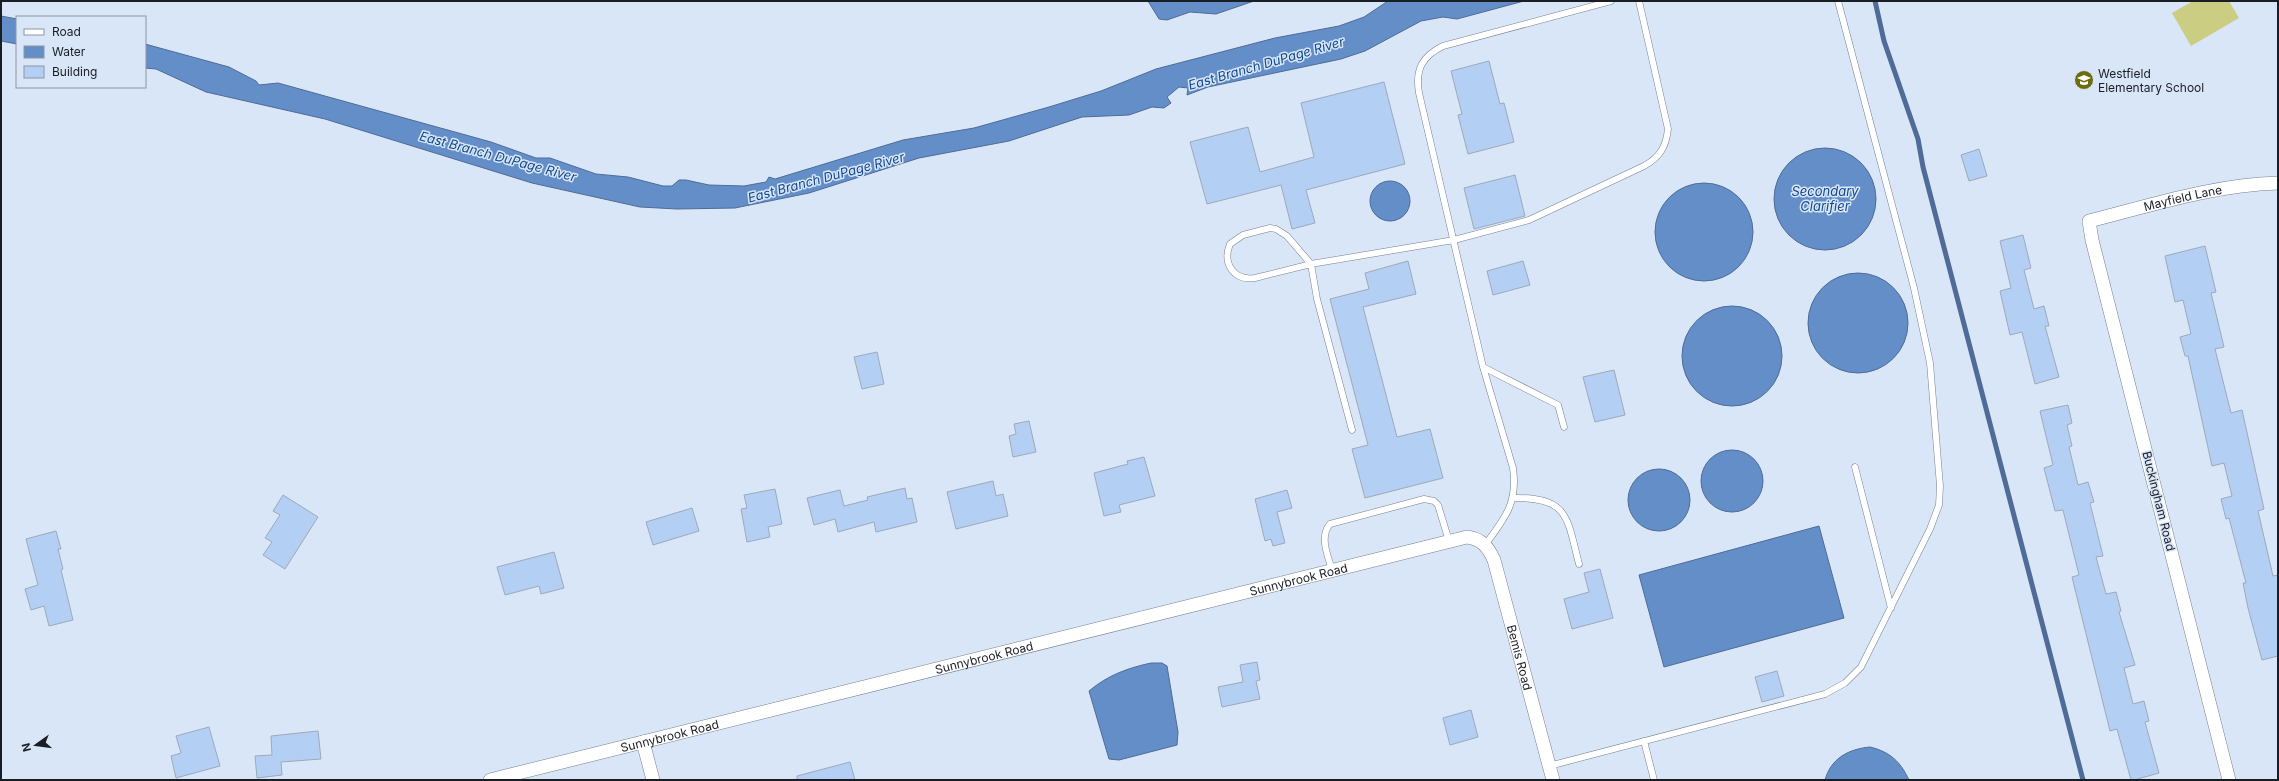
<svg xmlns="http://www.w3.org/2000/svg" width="2279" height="781" font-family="Inter,sans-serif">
<rect width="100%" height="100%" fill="#d9e6f7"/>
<path fill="#cbcd83" d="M2193 1H2229L2239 18 2191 46 2172 13Z"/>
<path fill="#648ec8" stroke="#4e6c97" d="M1148 1H1254L1216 14 1190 12 1167 20 1159 19Z
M1388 1H1524L1457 19 1443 17 1421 21 1365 51 1341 59 1208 87 1187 95 1188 88 1179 87 1167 97 1171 103 1164 108 1152 107 1129 115 1082 117 1009 141 919 158 809 193 735 208 677 209 640 207 532 183 325 119 206 92 156 69 145 68V44L229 67 256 81 259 85 278 83 491 142 536 158H550L596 174 628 177 663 186H672L679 180H686L709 185 744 186 766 182 769 177 775 179 903 140 974 128 1049 107 1101 91 1156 69 1275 38 1339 26 1364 17Z
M1 16 17 19V44L1 41Z
M1774 199a51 51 0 1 1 102 0a51 51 0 1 1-102 0Z
M1370 201a20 20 0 1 1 40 0a20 20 0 1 1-40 0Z
M1655 232a49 49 0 1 1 98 0a49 49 0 1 1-98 0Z
M1808 323a50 50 0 1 1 100 0a50 50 0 1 1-100 0Z
M1682 356a50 50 0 1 1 100 0a50 50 0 1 1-100 0Z
M1701 481a31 31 0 1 1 62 0a31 31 0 1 1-62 0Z
M1628 500a31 31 0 1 1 62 0a31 31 0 1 1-62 0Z
M1819 526 1844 618 1664 667 1639 575Z
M1151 663H1162L1167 666 1178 732 1177 745 1119 760 1109 759 1089 691C1108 675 1128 668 1151 663Z
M1870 747C1890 752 1900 761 1909 780H1825C1831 758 1849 749 1870 747Z"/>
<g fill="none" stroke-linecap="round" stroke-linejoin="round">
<path stroke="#4e6c97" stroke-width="5" d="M1875 1 1884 41 1918 139 1923 167 2083 780"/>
</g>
<path fill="#b4cff4" stroke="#9da9ba" d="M1489 61 1500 104 1504 103 1514 142 1468 154 1458 115 1462 114 1451 71Z
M1384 82 1405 164 1306 190 1315 223 1292 229 1281 185 1207 204 1190 142 1248 127 1260 172 1314 157 1301 103Z
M1979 149 1987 176 1969 181 1961 155Z
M1515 175 1525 216 1474 229 1464 188Z
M2023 235 2031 268 2024 270 2034 309 2044 306 2049 326H2045L2059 377 2035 384 2022 332 2010 335 2000 291 2011 288 2000 241Z
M2205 246 2216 292 2211 293 2224 347 2215 349 2231 413 2242 410 2264 509 2258 511 2273 576 2278 575V656L2262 660 2248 608 2243 583H2246L2229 518 2226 519 2221 499 2232 496 2224 463 2212 466 2188 356H2185L2180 337 2191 334 2183 300 2175 302 2165 256Z
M1408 261 1416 294 1363 307 1397 437 1430 429 1443 478 1365 498 1352 449 1368 445 1330 299 1369 289 1365 273Z
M1523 261 1530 285 1493 295 1487 271Z
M877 352 884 384 862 389 854 357Z
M1614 370 1625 415 1595 422 1583 377Z
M2068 405 2072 423 2067 425 2072 446 2069 447 2078 485 2088 482 2094 502 2090 503 2103 556 2096 557 2106 594 2116 592 2121 611 2119 612 2135 665 2124 668 2133 704 2144 701 2149 721 2145 722 2159 773 2134 780H2131L2117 729 2110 731 2072 577 2079 575 2063 510 2055 511 2044 468 2053 465 2040 411Z
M1029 421 1036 452 1013 457 1009 436 1016 434 1014 424Z
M1144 457 1155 496 1119 505 1121 512 1104 516 1094 473 1128 464 1127 461Z
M993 481 996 496 1003 494 1008 516 956 529 947 492Z
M905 488 907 499 912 498 917 522 876 532 874 522 838 532 835 519 814 525 807 498 840 490 844 506 868 500 867 497Z
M775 489 782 524 768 527 770 537 747 542 741 509 747 508 744 495Z
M1287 490 1292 508 1277 512 1285 543 1273 546 1271 539 1265 541 1255 499Z
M283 495 318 517 285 569 263 555 272 542 265 538 280 515 273 511Z
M692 508 699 531 653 545 646 522Z
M56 531 61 549H58L63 569 61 570 73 620 49 626 44 606 31 610 25 589 38 585 26 539Z
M554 552 564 588 541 594 539 586 505 595 497 567Z
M1600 569 1613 618 1572 629 1564 599 1589 592 1584 573Z
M1257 662 1260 680 1256 681 1260 699 1222 707 1218 687 1243 682 1240 665Z
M1777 671 1784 696 1762 702 1755 677Z
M1471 710 1478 737 1450 745 1443 718Z
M209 727 220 766 176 778 171 756 181 753 176 736Z
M318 731 321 759 281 762 282 775 257 778 255 756 272 755 271 736Z
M850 762 855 780H797V776Z"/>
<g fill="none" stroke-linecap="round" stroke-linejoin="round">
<defs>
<path id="lane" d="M1483 367 1558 405 1564 427
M1352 430 1317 299 1311 264 1287 236 1276 229 1270 228 1243 235 1230 244C1222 264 1234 281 1255 278L1311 264 1454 240 1529 220 1644 166C1660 157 1666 147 1668 129L1639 1
M1855 467 1891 608
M1514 498C1569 497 1567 518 1579 564
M1485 545C1505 518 1518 503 1513 468L1483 367 1419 93C1415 70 1422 56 1443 46L1611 1
M1332 570C1328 556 1319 537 1330 524L1424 499 1434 501 1438 505 1449 541
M1644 741 1654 780
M1549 766 1825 694 1845 683 1861 667 1930 529 1939 505 1940 486 1930 363 1914 288 1838 1"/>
<g id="street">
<path d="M643 742 653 780"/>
<path id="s1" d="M490 780 1467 537C1482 539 1488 547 1494 560L1553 780"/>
<path id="s2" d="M2229 780 2092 240 2089 221C2152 205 2213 185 2278 183"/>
</g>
</defs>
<use href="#lane" stroke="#758090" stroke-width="7"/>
<use href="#street" stroke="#758090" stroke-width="14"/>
<use href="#lane" stroke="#fff" stroke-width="6"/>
<use href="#street" stroke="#fff" stroke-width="13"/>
</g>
<defs>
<symbol id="school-disc" viewBox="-11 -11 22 22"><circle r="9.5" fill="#6c6d0d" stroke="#d9e6f7"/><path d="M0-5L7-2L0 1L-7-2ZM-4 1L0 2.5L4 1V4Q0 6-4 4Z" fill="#fff"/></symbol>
</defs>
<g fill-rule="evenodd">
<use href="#school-disc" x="2073" y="69" width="22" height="22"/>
</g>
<g text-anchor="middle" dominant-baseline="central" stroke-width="3" stroke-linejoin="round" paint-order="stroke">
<g font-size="12" fill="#191d24" stroke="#d9e6f7" text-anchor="start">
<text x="2098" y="73">Westfield<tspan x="2098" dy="14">Elementary School</tspan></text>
</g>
<g font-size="12" fill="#191d24" stroke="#d9e6f7">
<text stroke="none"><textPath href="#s2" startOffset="673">Mayfield Lane</textPath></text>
<text transform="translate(2159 501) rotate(76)">Buckingham Road</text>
<text stroke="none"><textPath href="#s1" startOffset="833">Sunnybrook Road</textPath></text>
<text stroke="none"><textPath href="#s1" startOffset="509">Sunnybrook Road</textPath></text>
<text stroke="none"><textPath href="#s1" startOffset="1145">Bemis Road</textPath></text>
<text stroke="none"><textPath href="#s1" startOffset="185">Sunnybrook Road</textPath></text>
</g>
<g font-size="13" font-style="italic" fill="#0f488e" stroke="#d9e6f7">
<text transform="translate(1266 63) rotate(-16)">East Branch DuPage River</text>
<text transform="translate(498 156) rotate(15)">East Branch DuPage River</text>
<text transform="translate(826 177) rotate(-15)">East Branch DuPage River</text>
<text x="1825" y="191">Secondary<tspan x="1825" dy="15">Clarifier</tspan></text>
</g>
</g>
<rect width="2279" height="781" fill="none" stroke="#191d24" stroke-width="4"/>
<rect x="16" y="16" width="130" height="72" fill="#d9e6f7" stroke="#8c96a3"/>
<rect x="24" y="29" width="20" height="6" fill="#ffffff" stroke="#8c96a3"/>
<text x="52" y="36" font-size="12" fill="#191d24">Road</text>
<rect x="24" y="46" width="20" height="12" fill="#648ec8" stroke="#8c96a3"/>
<text x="52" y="56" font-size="12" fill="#191d24">Water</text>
<rect x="24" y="66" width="20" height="12" fill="#b4cff4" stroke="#8c96a3"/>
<text x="52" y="76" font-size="12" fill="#191d24">Building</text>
<g transform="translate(36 745) rotate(256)" stroke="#d9e6f7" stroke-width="3" paint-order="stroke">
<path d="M0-3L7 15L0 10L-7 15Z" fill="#191d24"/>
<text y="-6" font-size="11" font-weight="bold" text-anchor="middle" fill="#191d24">N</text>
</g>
</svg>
